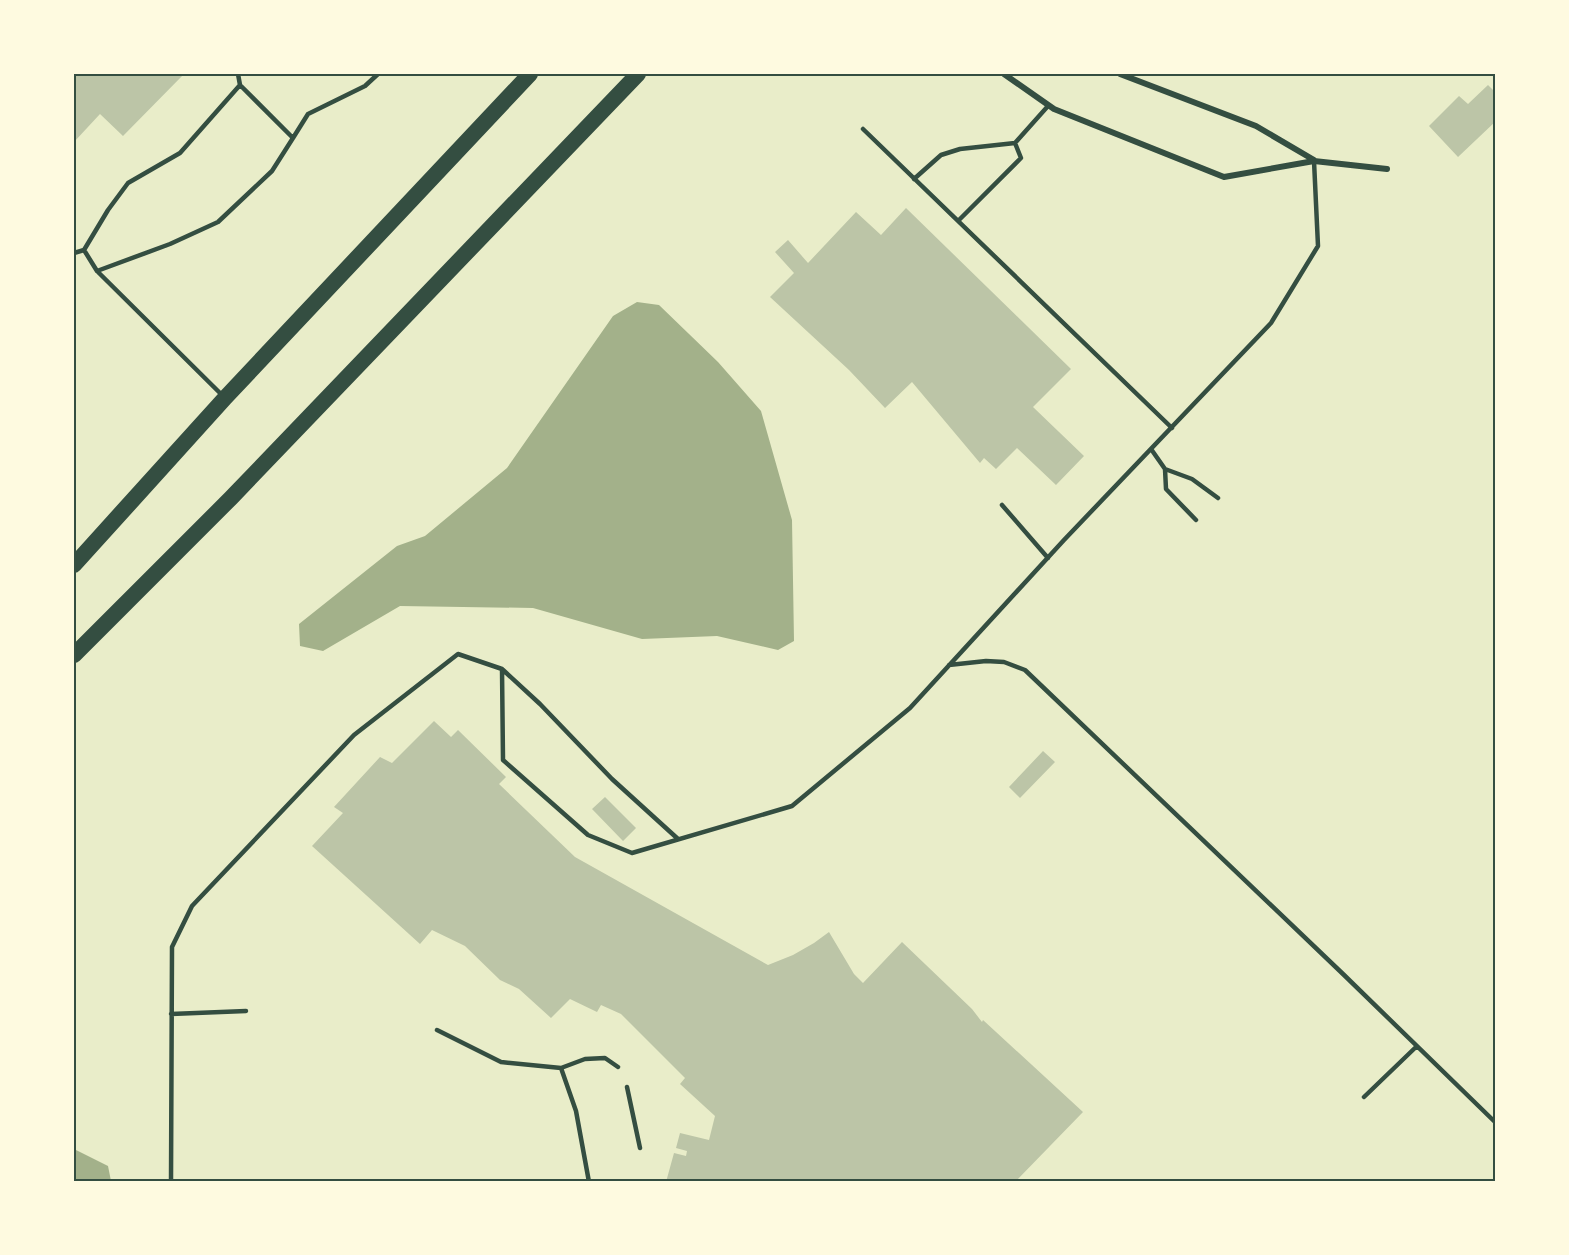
<svg xmlns="http://www.w3.org/2000/svg" width="1569" height="1255" font-family="'Libre Baskerville',serif">
<rect width="100%" height="100%" fill="#e9edc9"/>
<path fill="#a3b18a" d="M637 302 659 305 718 362 761 411 792 520 794 641 778 650 717 636 642 639 533 608 400 606 323 651 300 646 299 624 397 546 425 536 507 468 613 316Z
M74 1149 108 1166 111 1181H74Z"/>
<path fill="#bcc5a7" d="M74 74H184L123 136 100 114 74 142Z
M1488 85 1496 93V121L1458 157 1429 126 1459 96 1468 104Z
M906 208 1071 369 1033 407 1084 456 1056 485 1017 448 996 469 984 458 980 463 912 382 885 408 849 370 770 297 794 273 775 252 788 240 808 263 856 212 881 235Z
M434 721 451 737 458 730 506 777 499 784 575 857 768 965 793 955 814 943 829 932 854 974 863 983 902 942 972 1009 982 1022 983 1020 1083 1112 1015 1182H666L674 1153 686 1156 687 1151 676 1148 680 1133 709 1140 715 1116 680 1084 685 1078 621 1014 601 1005 597 1012 570 999 551 1018 519 989 500 980 465 946 432 930 420 944 312 846 343 813 334 807 380 757 392 763Z
M1043 751 1055 762 1020 798 1009 787Z
M605 797 636 828 623 841 592 809Z"/>
<g fill="none" stroke-linecap="round" stroke-linejoin="round">
<path stroke="#344e41" stroke-width="4.5" d="M238 74 240 85
M863 129 1172 428
M293 138 308 114 365 86 378 74
M914 179 941 155 960 149 1015 143 1048 106
M958 221 1021 158 1015 143
M84 250 97 271 223 396
M74 253 84 250 108 210 128 183 180 153 240 85 293 138 272 171 218 222 170 244 97 271
M1151 449 1165 469
M1002 505 1048 558
M1196 520 1166 489 1165 469 1192 479 1218 498
M949 665 986 661 1004 662 1025 670 1343 974 1496 1123
M502 669 540 704 612 779 678 839
M171 1014 246 1011
M437 1030 501 1062 561 1068 585 1059 605 1058 618 1067
M561 1068 576 1111 589 1182
M627 1087 640 1148
M1364 1097 1417 1046
M171 1182 172 947 192 906 354 735 458 654 502 669 503 760 588 835 632 853 792 806 910 708 1064 540 1271 323 1318 246 1314 161"/>
<path stroke="#344e41" stroke-width="6" d="M1004 74 1054 109 1224 177 1314 161 1387 169
M1120 74 1256 126 1314 160"/>
<path stroke="#344e41" stroke-width="16" d="M74 565 225 398 530 74
M74 655 231 498 638 74"/>
</g>
<rect width="1569" height="1255" fill="none" stroke="#fefae0" stroke-width="150"/>
<rect x="75" y="75" width="1419" height="1105" fill="none" stroke="#344e41" stroke-width="2"/>
</svg>
